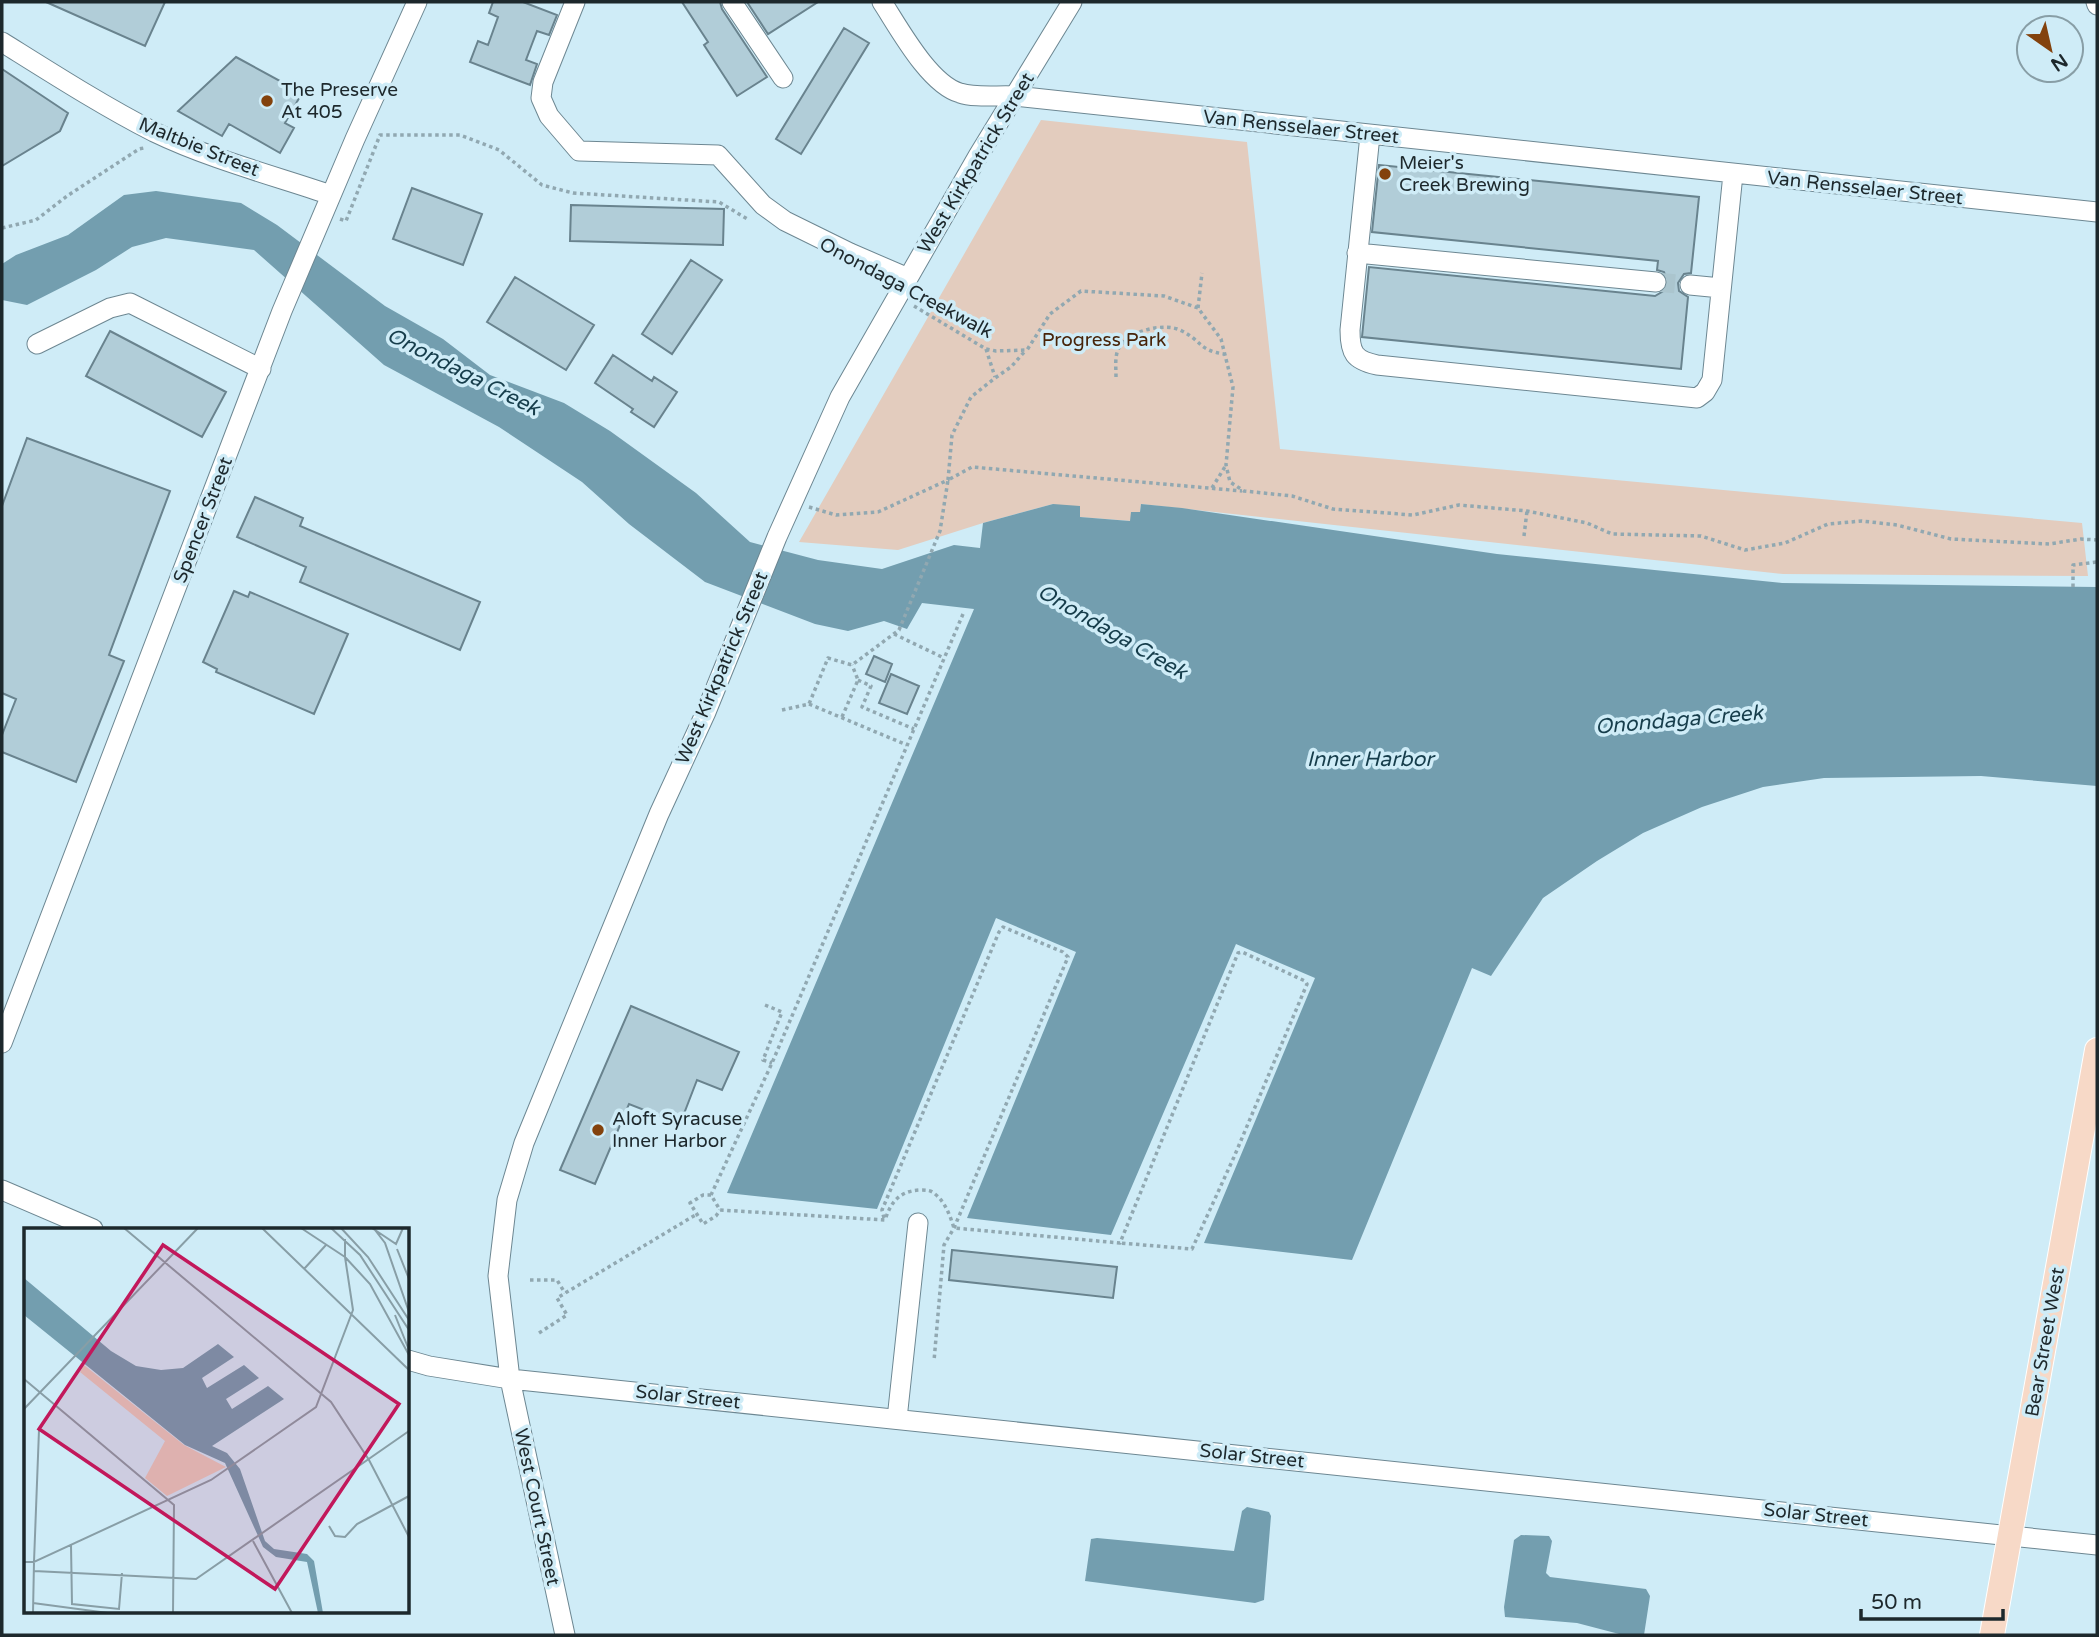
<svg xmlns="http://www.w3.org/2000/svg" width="2099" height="1637" font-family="'Varela Round',sans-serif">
<rect width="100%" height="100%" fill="#cfecf7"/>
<path fill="#e3ccbe" d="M1041 120 1247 142 1280 449 2082 523 2088 576 1783 574 1141 504 1140 513 1131 521 1079 517 1053 504 983 523 898 550 799 542Z"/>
<path fill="#739eaf" d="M156 191 241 203 277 225 385 306 443 339 490 375 564 403 610 431 696 493 750 542 818 560 882 569 954 545 980 548 983 523 1053 504 1080 506V517L1130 521 1131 512H1140L1141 504 1182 508 1497 554 1782 583 2097 587V786L1981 776 1824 778 1763 787 1702 807 1643 833 1597 861 1543 898 1491 976 1472 968 1352 1260 1204 1243 1315 978 1236 944 1111 1235 967 1218 1076 952 996 918 877 1209 727 1193 974 609 922 603 907 629 884 621 848 631 815 624 705 582 629 524 582 482 499 427 384 365 254 250 166 238 132 247 96 270 27 305 2 300V264L16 255 68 235 124 195Z
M1247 1507 1269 1512 1271 1516 1264 1600 1255 1603 1085 1581 1091 1539 1097 1538 1234 1551 1242 1511Z
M1521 1535 1549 1536 1552 1541 1546 1573 1550 1577 1646 1589 1650 1596 1644 1635H1623L1577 1623 1505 1617 1504 1607 1514 1540Z"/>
<path fill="#b1cdd8" stroke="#69838e" stroke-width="2" d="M46 2H165L145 46Z
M493 2H523L557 15 549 35 537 31 532 44 526 60 537 64 530 85 470 62 478 41 488 45 498 17 489 13Z
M682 2H720L722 9 767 77 737 96 704 45 708 42Z
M747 2H818L768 34Z
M844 28 869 43 801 154 776 139Z
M236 57 302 93 285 123 294 128 280 153 229 124 222 136 178 111Z
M2 69 68 113 60 131 2 166Z
M1379 165 1699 197 1691 273 1684 274 1678 283 1679 291 1688 297 1681 369 1362 337 1369 267 1655 296 1665 290 1668 283 1664 272 1657 270 1658 261 1372 232Z
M412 188 482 214 463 265 393 239Z
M571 205 724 209 723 245 570 241Z
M691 260 722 280 672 354 642 334Z
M515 277 594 325 566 370 487 322Z
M110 331 226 392 202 437 86 376Z
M613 355 652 381 654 377 677 392 654 427 631 412 633 409 595 383Z
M27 438 170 491 109 655 124 661 76 782 2 752V735L16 699 2 693V506Z
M255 497 303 518 300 526 480 602 460 650 300 582 306 567 237 537Z
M234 591 248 597 250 592 348 634 314 714 216 672 217 669 203 662Z
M874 656 892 664 885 682 866 674Z
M891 674 919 686 907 714 879 703Z
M631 1006 739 1052 722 1090 697 1080 680 1124 629 1104 595 1184 560 1170Z
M952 1250 1117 1267 1113 1298 949 1280Z"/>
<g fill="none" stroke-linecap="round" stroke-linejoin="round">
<path stroke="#abc5ce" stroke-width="19" stroke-dasharray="19 10" stroke-linecap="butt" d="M1656 282 1690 285"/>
<defs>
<path id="minor" d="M575 2 543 82 541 98 549 116 579 151 718 155 763 205 785 221 850 253 908 278
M732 2 783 78
M882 2C899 28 929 84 960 93 974 98 999 95 1015 96L2097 212
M2096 2 2097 5
M2 42C50 72 103 106 154 132 210 159 272 175 331 195
M1370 135 1350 330C1350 353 1354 360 1377 365L1697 398 1705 392 1712 380 1733 174
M1357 253 1656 282
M1690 285 1721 288
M37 344 110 308 130 303 261 369
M2 1043 282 311 355 139 417 2
M2 1190 93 1229
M408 1360 429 1366 510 1379 2097 1545
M897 1419 918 1223
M565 1635 510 1379 498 1276 507 1200 524 1143 659 814 706 712 777 537 840 397 978 156 1072 2"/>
<path id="major" d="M1992 1635 2097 1050"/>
</defs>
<use href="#minor" stroke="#6d8792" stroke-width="21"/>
<use href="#major" stroke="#fff" stroke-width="26"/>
<path stroke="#91a8b1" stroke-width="3.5" stroke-dasharray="3.5 3.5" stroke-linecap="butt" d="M340 219 346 221 380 135H460L499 150 542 185 573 193 719 202 749 220
M2 228 36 220 67 196 139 149 144 148
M914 306 986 349 996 351 1027 350 1050 314 1081 291 1164 296 1198 308 1221 339 1233 387 1226 465 1230 482 1244 491 1292 496 1333 509 1413 515 1459 505 1527 511 1587 523 1612 534 1701 536 1745 550 1785 543 1828 524 1862 521 1897 525 1951 539 2049 544 2081 539 2097 540
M1198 308 1202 273
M986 349 995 377
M1116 377C1116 366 1114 353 1121 345 1132 330 1166 322 1182 331 1202 341 1199 351 1225 354
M1212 488 1226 465
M809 507 836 515 878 512 948 480 952 435 971 397 995 378 1011 367 1026 350
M1524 536 1527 511
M2073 587V565L2097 562
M963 614 772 1063 711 1195 720 1210 885 1220C891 1202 899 1191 920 1190 926 1190 931 1190 935 1194 946 1203 950 1216 954 1228L1120 1243 1238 953 1242 952 1305 981 1307 984 1234 1157 1192 1249 1120 1243
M894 634 944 658
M858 680 871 686 862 707 914 729
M809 704 907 745
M782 710 809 704 828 658 852 665 899 630 940 531 948 480 972 467 1242 491
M842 717 858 680 852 665
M765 1005 782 1012 763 1060 772 1063
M711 1195H703L690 1203 703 1224 716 1216 720 1210
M884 1218 882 1210 999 932 1003 927 1063 952 1068 957 954 1228 944 1245 934 1361
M530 1280H557L565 1293
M539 1333 567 1315 557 1298 697 1214"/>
<use href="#minor" stroke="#fff" stroke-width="19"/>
<use href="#major" stroke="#f7d9c7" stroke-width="24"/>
</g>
<g fill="#83420d" stroke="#cfecf7" stroke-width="2.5">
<circle cx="267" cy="101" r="7"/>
<circle cx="1385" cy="174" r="7"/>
<circle cx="598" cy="1130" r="7"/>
</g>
<g text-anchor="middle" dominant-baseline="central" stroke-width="7" stroke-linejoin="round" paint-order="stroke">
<g font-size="19" fill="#1d282c" stroke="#cfecf7" text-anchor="start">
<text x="281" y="90">The Preserve<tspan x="281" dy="22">At 405</tspan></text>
<text x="1399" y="163">Meier's<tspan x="1399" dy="22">Creek Brewing</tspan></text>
<text x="612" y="1119">Aloft Syracuse<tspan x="612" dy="22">Inner Harbor</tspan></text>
</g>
<g font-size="19" fill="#1d282c" stroke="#cfecf7">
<text transform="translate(1301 127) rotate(6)">Van Rensselaer Street</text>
<text transform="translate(199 147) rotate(22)">Maltbie Street</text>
<text transform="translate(976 163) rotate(-59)">West Kirkpatrick Street</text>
<text transform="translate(1865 188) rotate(6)">Van Rensselaer Street</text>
<text transform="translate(906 288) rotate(28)">Onondaga Creekwalk</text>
<text transform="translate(203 520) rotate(-69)">Spencer Street</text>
<text transform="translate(722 668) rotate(-67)">West Kirkpatrick Street</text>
<text transform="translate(2045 1342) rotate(-80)">Bear Street West</text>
<text transform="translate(688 1397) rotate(6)">Solar Street</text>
<text transform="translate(1252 1456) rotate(6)">Solar Street</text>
<text transform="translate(537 1507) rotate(78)">West Court Street</text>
<text transform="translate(1816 1515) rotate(6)">Solar Street</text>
</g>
<g font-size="19" fill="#472308" stroke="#cfecf7">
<text x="1104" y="340">Progress Park</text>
</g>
<g font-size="21" font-style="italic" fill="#163d4b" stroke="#cfecf7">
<text transform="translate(463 372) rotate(27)">Onondaga Creek</text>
<text transform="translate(1112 632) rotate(30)">Onondaga Creek</text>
<text transform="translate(1679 720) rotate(-5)">Onondaga Creek</text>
<text x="1370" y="759">Inner Harbor</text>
</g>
</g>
<g transform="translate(24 1228)">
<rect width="385" height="385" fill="#cfecf7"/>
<path d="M60 137 160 217 202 239 143 268 121 250 141 213 56 144Z" fill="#e3ccbe"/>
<path d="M0 50 87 123 112 138 137 142 159 140 194 116 210 129 178 150 183 160 220 137 235 150 202 171 208 181 244 158 260 171 188 218 203 225 216 241 241 313 250 321 283 326 290 333 299 385H294L283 334 252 329 239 319 201 235 161 217 0 87Z" fill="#739eaf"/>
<path fill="none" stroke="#889ea6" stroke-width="2" d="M100 0 307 174 345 232 385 309M238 0 385 142M307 0 336 27 385 102M317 0 344 29 385 92M348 0 372 16 379 0M351 2 361 15 385 84M321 11V29L346 56 385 127M373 21 385 51M280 41 302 17M371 87 385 122M0 151 150 277 149 385M31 177 15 202 10 334 187 252 292 179 329 82 321 29 277 0M0 181 174 0M305 298 311 308 321 309 333 296 385 268M229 313 268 385M47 317 48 376 95 381 98 345M0 334H10L9 385M10 343 172 351 385 203M9 375 84 385"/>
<path fill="#c2185b" fill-opacity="0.15" stroke="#c2185b" stroke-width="3.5" d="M139 17 375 176 251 361 15 201Z"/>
<rect width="385" height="385" fill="none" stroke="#1d282c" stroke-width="3.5"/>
</g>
<rect width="2099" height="1637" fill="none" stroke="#1d282c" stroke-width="7"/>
<g transform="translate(2050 49) rotate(146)"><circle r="33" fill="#cfecf7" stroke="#889ea6" stroke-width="2"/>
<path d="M0-5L12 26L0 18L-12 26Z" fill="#83420d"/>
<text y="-10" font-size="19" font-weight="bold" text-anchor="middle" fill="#1d282c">N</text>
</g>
<path d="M1861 1609v10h142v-10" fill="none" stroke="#1d282c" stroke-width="3.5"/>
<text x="1871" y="1609" font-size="21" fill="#1d282c" stroke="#cfecf7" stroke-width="5" paint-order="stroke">50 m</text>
</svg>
